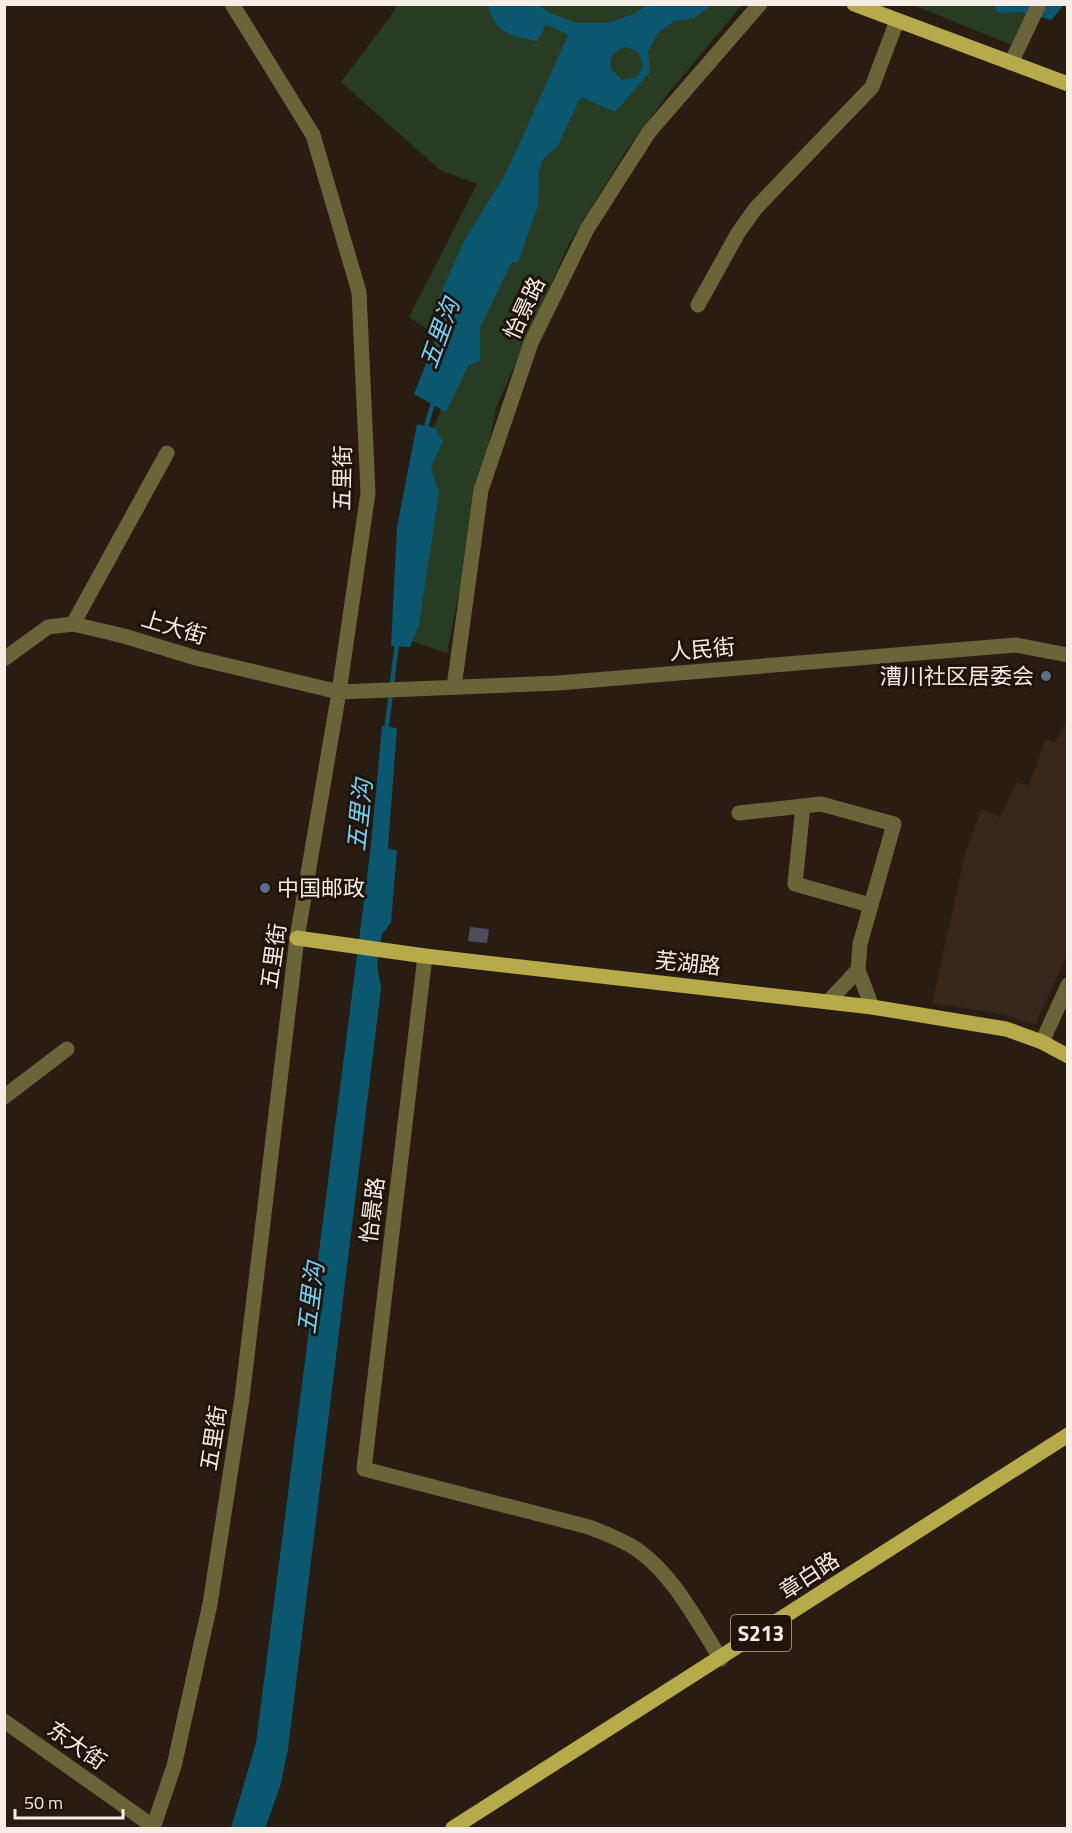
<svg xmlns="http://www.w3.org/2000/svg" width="1072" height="1833" font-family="'Titillium Web','Noto Sans SC',sans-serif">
<rect width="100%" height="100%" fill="#291c12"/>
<path fill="#36271c" d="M1066 721 1067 955 1035 1025 1002 1014 932 1003 965 854 981 809 1000 817 1017 782 1028 786 1046 740 1055 743Z"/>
<path fill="#273c22" d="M396 5H742L671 90 626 151 568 245 496 408 447 653 402 638 429 441 462 353 409 317 477 184 440 170 341 82 395 10Z
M913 5H1032L1019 48Z"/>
<path fill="#0b5770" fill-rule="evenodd" d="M488 5H539L548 12 577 23H608L634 14 647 5H712L694 18 674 21 657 34 648 52 650 72 615 112 581 97 557 147 543 159 539 170 538 205 518 263 512 262 480 327V361L468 366 446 412 414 394 436 338 429 332 436 304 464 241 507 171 568 35 546 24 538 41C512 37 494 33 488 5ZM628 47 638 52 643 67 637 77 622 80 611 69C609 57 615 48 628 47Z
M994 5H1064L1051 20 1021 12 998 13Z
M417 424 435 428 443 441 431 468 439 492 419 625 410 647 391 646 397 527Z
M382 726 397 728 388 848 397 851 391 923 382 934 377 964 381 989 288 1749 280 1787 265 1828H231L256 1743 371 846Z"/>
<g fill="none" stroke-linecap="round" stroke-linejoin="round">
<path stroke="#0b5770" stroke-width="4.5" d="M425 430 434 400
M386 733 397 643"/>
</g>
<path fill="#4d4d5e" d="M470 927 489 929 487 943 468 941Z"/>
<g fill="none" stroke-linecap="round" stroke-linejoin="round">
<path stroke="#6a6539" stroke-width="15" d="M1011 63 1039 4
M698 305 738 233 755 209 872 87 897 21
M73 624 167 453
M4 659 48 627 73 624 124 636 196 658 339 692 558 683 1016 645 1068 655
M454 687 481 490 531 343 587 229 649 132 760 4
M803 806 795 884 870 905
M739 813 821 804 894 824 860 944 858 970
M425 956 364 1469 589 1527C606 1534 624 1540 639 1551 675 1577 697 1622 721 1659
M828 1002 858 970 872 1007
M1042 1042 1068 985
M4 1097 67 1049
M4 1721 154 1827
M153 1828 174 1766 210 1604 242 1398 297 938 339 692 368 493 359 292 313 135 232 4"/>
<path stroke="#b6aa4a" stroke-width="15" d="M854 4 1068 84
M297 938 425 956 872 1007 1006 1029 1042 1042 1068 1056
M453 1828 1068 1435"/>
</g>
<g fill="#5c6f8a" stroke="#201309" stroke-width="2">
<circle cx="1046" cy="676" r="6"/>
<circle cx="265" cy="888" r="6"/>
</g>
<g text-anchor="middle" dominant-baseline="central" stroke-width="6" stroke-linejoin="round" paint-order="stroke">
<rect fill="#201309" stroke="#b6aca4" stroke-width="1.5" x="731" y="1615" width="60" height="36" rx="4.5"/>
<g font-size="21" font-weight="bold" fill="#f6ede6">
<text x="761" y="1633">S213</text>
</g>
<g font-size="22" fill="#f6ede6" stroke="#201309">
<text transform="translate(524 308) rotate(-65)">怡景路</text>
<text transform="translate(342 478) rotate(-89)">五里街</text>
<text transform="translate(174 627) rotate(17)">上大街</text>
<text transform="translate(702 649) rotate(-5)">人民街</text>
<text transform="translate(273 956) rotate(-82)">五里街</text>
<text transform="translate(688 963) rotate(6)">芜湖路</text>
<text transform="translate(372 1210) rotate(-83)">怡景路</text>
<text transform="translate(213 1438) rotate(-81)">五里街</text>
<text transform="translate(809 1575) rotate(-33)">章白路</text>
<text transform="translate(77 1745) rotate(35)">东大街</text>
</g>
<g font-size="22" fill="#f6ede6" stroke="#201309" text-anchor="end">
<text x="1034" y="676">漕川社区居委会</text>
<text x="277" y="888" text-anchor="start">中国邮政</text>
</g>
<g font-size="24" font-style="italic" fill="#71d3fc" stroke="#201309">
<text transform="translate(439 333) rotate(-70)">五里沟</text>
<text transform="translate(359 815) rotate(-84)">五里沟</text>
<text transform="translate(310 1298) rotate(-83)">五里沟</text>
</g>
</g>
<rect width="1072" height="1833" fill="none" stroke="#f6ede6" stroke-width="12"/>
<path d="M15 1809v9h108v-9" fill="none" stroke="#f6ede6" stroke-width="3"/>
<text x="24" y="1809" font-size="18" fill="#f6ede6" stroke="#201309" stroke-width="4.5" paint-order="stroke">50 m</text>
</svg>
